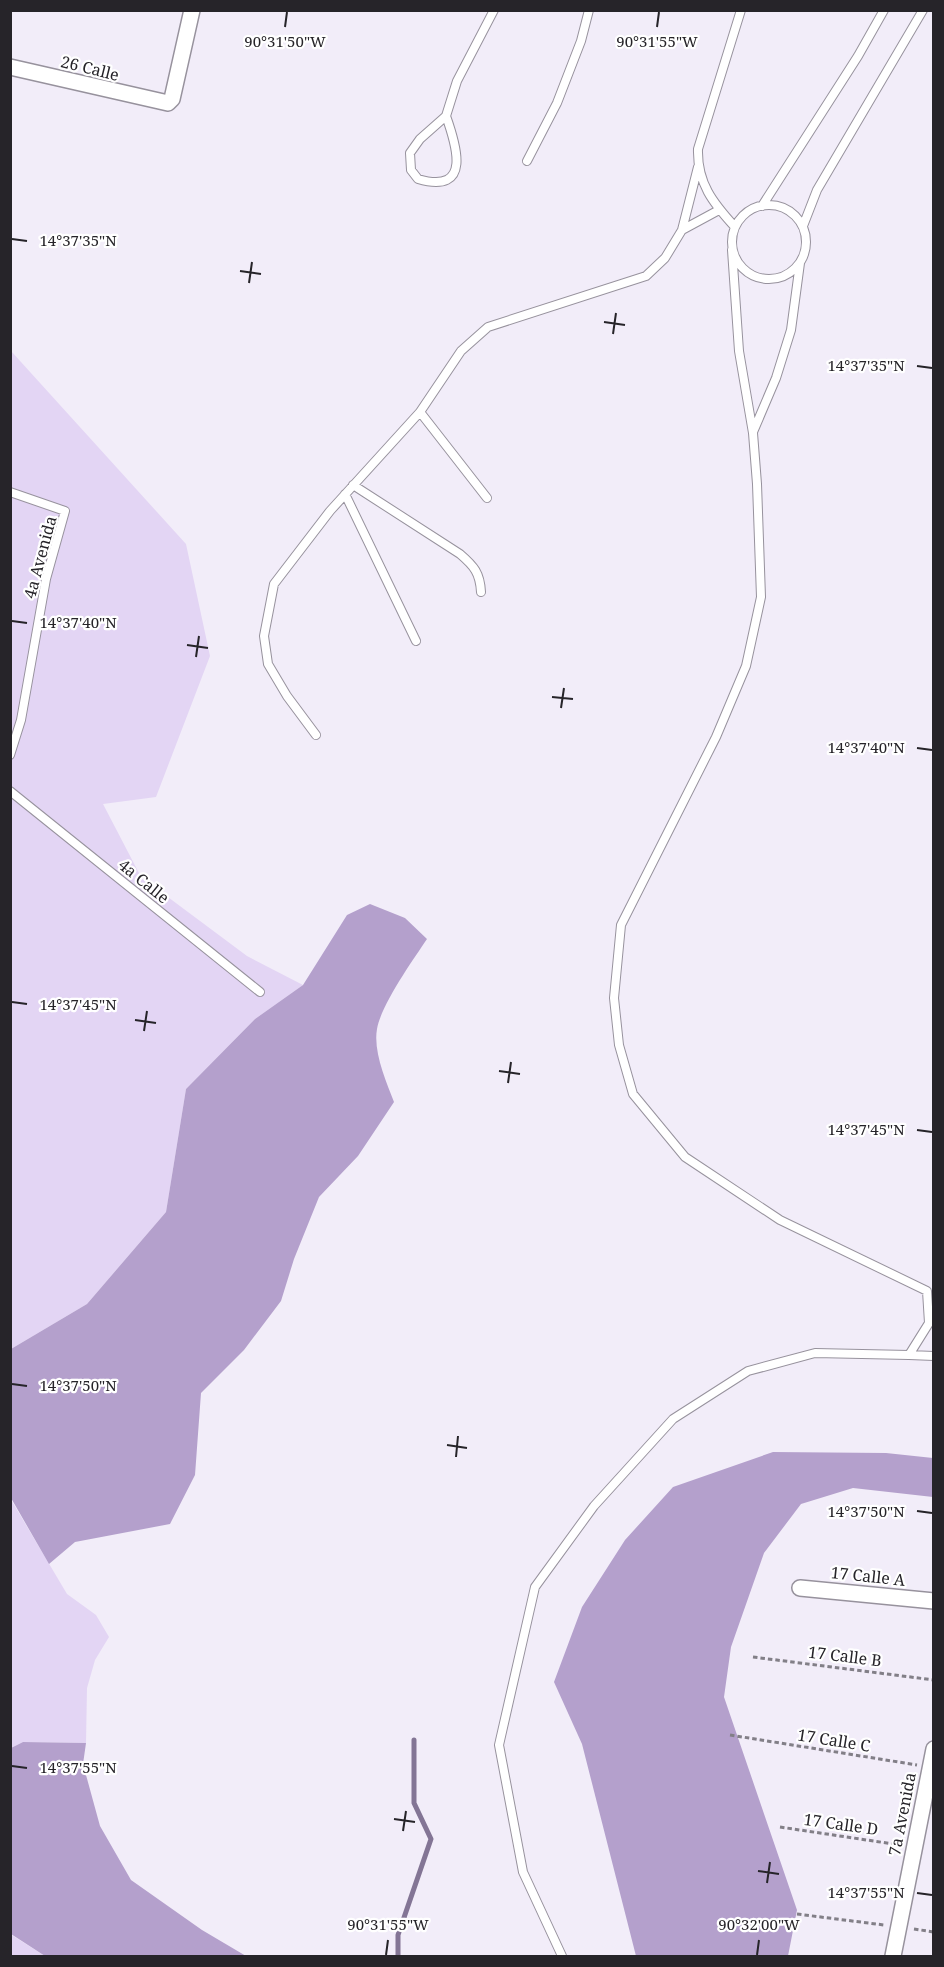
<svg xmlns="http://www.w3.org/2000/svg" width="944" height="1967" font-family="'Noto Serif',serif">
<rect width="100%" height="100%" fill="#f2edf9"/>
<path fill="#e3d5f4" d="M11 351 186 544 210 656 156 797 103 804 141 877 247 956 303 985 255 1019 186 1089 166 1212 87 1304 11 1349Z
M10 1498 67 1594 96 1615 109 1637 95 1660 87 1688 86 1743 23 1742 11 1748Z
M10 1934 45 1956H11Z"/>
<path fill="#b4a0cc" d="M370 904 405 918 427 939C413 960 381 1005 377 1029 373 1052 386 1081 394 1102L358 1156 319 1197 294 1259 281 1301 244 1350 201 1393 195 1475 170 1524 75 1542 49 1564 11 1498V1349L87 1304 166 1212 186 1089 255 1019 303 985 347 915Z
M773 1452 886 1453 933 1458V1497L853 1488 801 1504 764 1553 731 1647 724 1697 797 1910 788 1956H636L582 1744 554 1682 582 1607 625 1540 673 1487Z
M23 1742 86 1743 83 1764 100 1826 131 1880 202 1930 246 1956H45L11 1934V1748Z"/>
<g fill="none" stroke-linecap="round" stroke-linejoin="round">
<path stroke="#837595" stroke-width="5" d="M398 1956V1935L431 1839 414 1803V1740"/>
<defs>
<path id="lane" d="M446 116C456 144 473 195 418 179L411 170 410 153 420 139 446 116 457 81 494 10
M527 161 557 103 581 41 589 10
M732 242a37 37 0 1 1 74 0a37 37 0 1 1-74 0Z
M762 206 858 56 884 10
M803 226 817 190 923 10
M735 227C713 203 697 183 698 149L741 10
M682 230 698 167
M420 412 487 498
M753 432 776 378 791 330 800 263
M353 485 460 554C474 566 480 573 481 592
M10 492 65 511 46 579 21 720 10 755
M345 494 416 641
M316 735 287 696 268 664 264 636 274 584 330 511 420 412 461 351 488 327 646 276 665 258 682 230 719 210
M10 791 260 992
M909 1355 934 1356
M562 1956 523 1872 499 1745 535 1587 594 1506 673 1419 748 1371 815 1353 909 1355 929 1323 927 1291 780 1220 685 1157 633 1094 619 1045 614 998 621 925 716 737 746 666 761 597 757 484 753 433 739 351 732 250"/>
<path id="street" d="M10 67 168 103 172 99 192 10
M800 1588 934 1601
M893 1956 934 1749"/>
</defs>
<use href="#lane" stroke="#97929d" stroke-width="10"/>
<use href="#street" stroke="#97929d" stroke-width="18"/>
<path stroke="#827f87" stroke-width="3" stroke-dasharray="4.5 3" stroke-linecap="butt" d="M753 1657 934 1680
M730 1735 917 1765
M780 1827 900 1845
M797 1914 884 1925
M914 1929 934 1932"/>
<use href="#lane" stroke="#fff" stroke-width="8"/>
<use href="#street" stroke="#fff" stroke-width="15"/>
</g>
<path fill="none" stroke="#262429" stroke-width="2" d="M285 27 287 12M657 27 659 12M12 239 27 241M240 271 261 274M249 283 252 262M604 322 625 325M613 334 616 313M917 366 932 368M12 621 27 623M187 645 208 648M196 657 199 636M552 697 573 699M561 708 564 688M917 748 932 750M12 1002 27 1004M135 1020 156 1023M144 1031 147 1011M499 1071 520 1074M508 1083 511 1062M917 1130 932 1132M12 1384 27 1386M447 1445 467 1448M456 1457 458 1436M917 1511 932 1513M12 1766 27 1768M394 1819 415 1822M403 1831 406 1811M758 1871 779 1874M767 1883 770 1862M917 1893 932 1895M386 1955 388 1940M757 1955 759 1940"/>
<g text-anchor="middle" dominant-baseline="central" stroke-width="4.5" stroke-linejoin="round" paint-order="stroke">
<g font-size="16" fill="#262429" stroke="#fff">
<text transform="translate(90 68) rotate(14)">26 Calle</text>
<text transform="translate(40 557) rotate(-75)">4a Avenida</text>
<text transform="translate(144 881) rotate(39)">4a Calle</text>
<text transform="translate(868 1576) rotate(6)">17 Calle A</text>
<text transform="translate(845 1656) rotate(7)">17 Calle B</text>
<text transform="translate(834 1740) rotate(9)">17 Calle C</text>
<text transform="translate(902 1814) rotate(-79)">7a Avenida</text>
<text transform="translate(841 1824) rotate(8)">17 Calle D</text>
</g>
</g>
<g font-size="15" text-anchor="middle" fill="#262429" stroke="#fff" stroke-width="4.5" stroke-linejoin="round" paint-order="stroke">
<text x="285" y="47">90°31'50"W</text>
<text x="657" y="47">90°31'55"W</text>
<text x="78" y="246">14°37'35"N</text>
<text x="866" y="371">14°37'35"N</text>
<text x="78" y="628">14°37'40"N</text>
<text x="866" y="753">14°37'40"N</text>
<text x="78" y="1010">14°37'45"N</text>
<text x="866" y="1135">14°37'45"N</text>
<text x="78" y="1391">14°37'50"N</text>
<text x="866" y="1517">14°37'50"N</text>
<text x="78" y="1773">14°37'55"N</text>
<text x="866" y="1898">14°37'55"N</text>
<text x="388" y="1930">90°31'55"W</text>
<text x="759" y="1930">90°32'00"W</text>
</g>
<rect width="944" height="1967" fill="none" stroke="#262429" stroke-width="24"/>
</svg>
